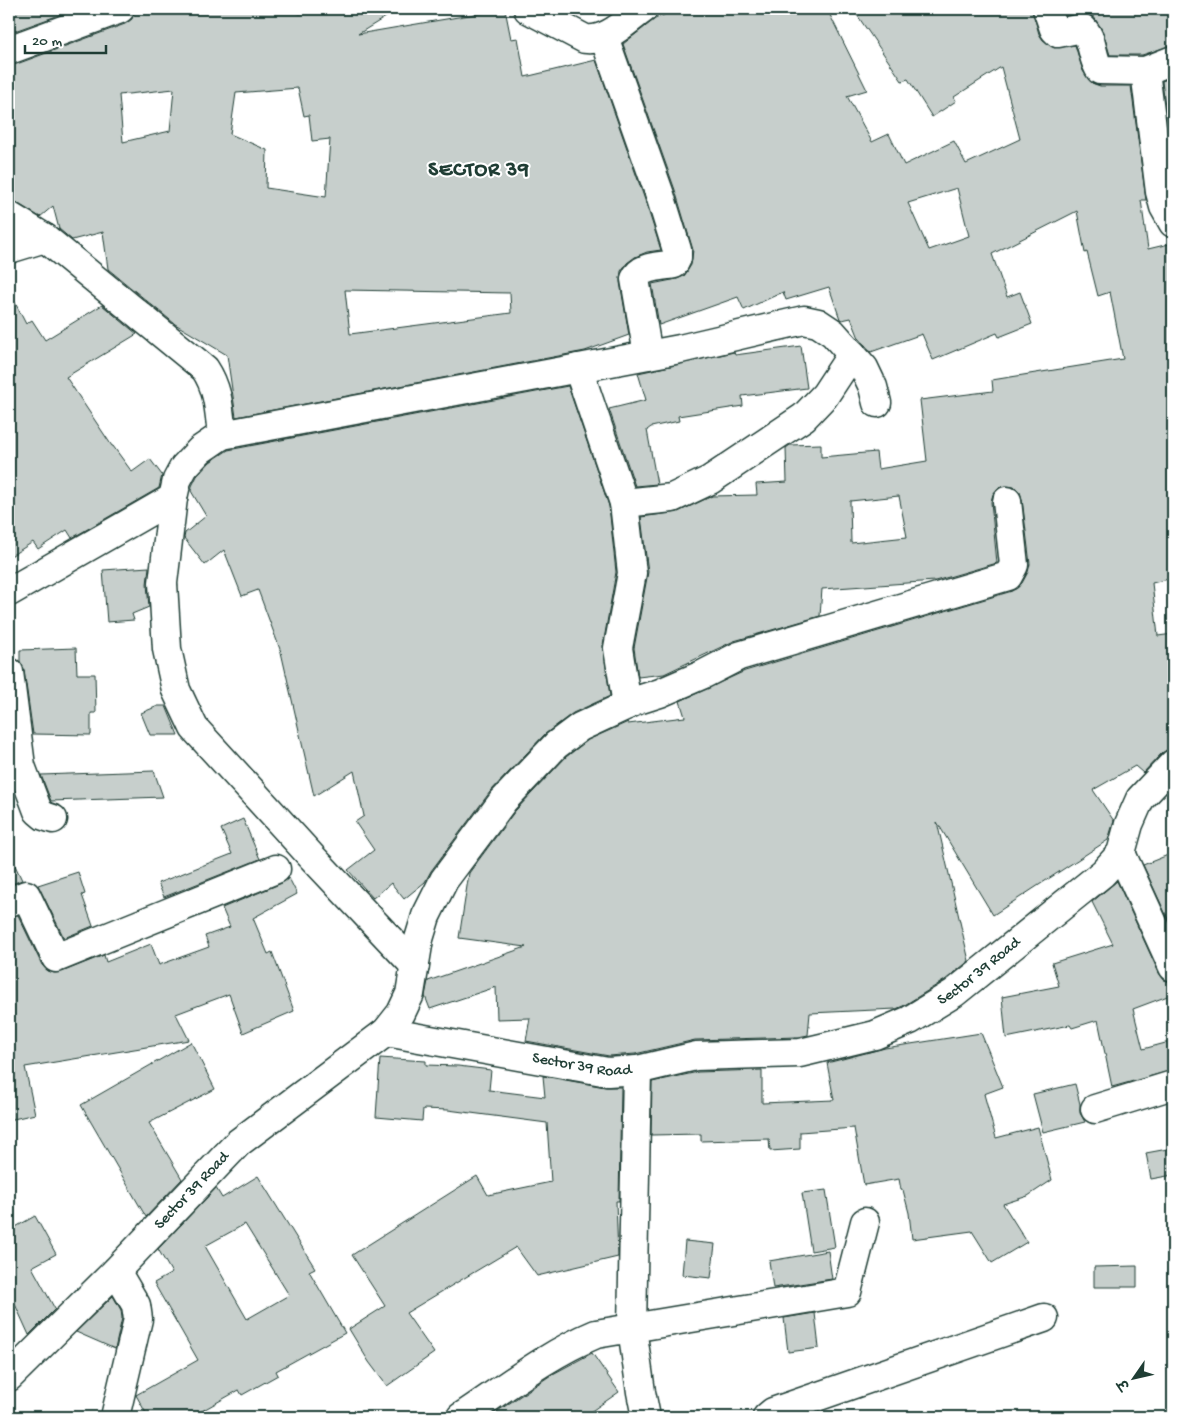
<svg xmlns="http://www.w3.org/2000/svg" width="1182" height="1426" font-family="'Gochi Hand','Playpen Sans Deva',sans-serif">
<rect width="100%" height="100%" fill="#fff"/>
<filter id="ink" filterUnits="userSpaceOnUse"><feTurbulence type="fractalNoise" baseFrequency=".02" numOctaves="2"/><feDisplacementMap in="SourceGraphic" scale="10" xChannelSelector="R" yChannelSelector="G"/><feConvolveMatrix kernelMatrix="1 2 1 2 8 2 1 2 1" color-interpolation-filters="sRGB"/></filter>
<g filter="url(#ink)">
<path fill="#c7cfcc" stroke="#1f3d34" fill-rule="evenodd" d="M9 9H76L9 33Z
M135 9H290L300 14 315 9H399L358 34 505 9 511 39 518 38 525 77 596 60 645 200 661 250 647 252 635 257 627 263 621 271 620 282 629 335 585 351 236 417 227 355 175 324 108 269 103 232 72 240 59 229 53 206 40 217 17 203 9 200V65H14L125 24 132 19ZM298 88 304 116 309 115 312 141 330 139 326 197 266 188 267 150 230 134 236 93ZM174 89 170 131 123 142 119 95ZM345 290 510 293 511 313 350 334Z
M665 9H827L867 90 847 96 872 142 889 134 904 165 954 141 966 164 1020 139 1001 67 954 97 956 101 932 117 908 79 902 81 853 9H1032L1039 34 1043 40 1054 48 1075 45 1083 71 1092 83 1100 86H1131L1146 200H1141L1148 249 1173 243V578L1152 583 1158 636 1173 634V749H1168L1162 753 1143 773 1135 766 1093 790 1114 821 1108 840 993 915 937 822 969 961 945 980 903 1006 896 1009 810 1013 808 1035 798 1037 695 1040 635 1054 609 1056 526 1041 530 1018 497 1019 496 987 430 1009 425 996 428 981 526 947 459 938 469 873 515 811 566 757 588 740 628 722V724L685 717 680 701 745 671 1012 591 1022 583 1028 572 1030 564 1022 499 1020 492 1014 487 1005 486 998 488 993 494 991 502 997 563 935 581 822 589 820 616 734 641 664 674 638 677 634 648 648 572 641 517 678 512 712 496 757 495 756 484 787 482 786 448 790 445 821 444V457L876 452 878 469 927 461 920 400 993 391 992 380 1123 359 1110 292 1098 296 1087 252 1085 253 1077 211 992 254 1007 297 1020 292 1032 324 999 337 997 333 933 360 922 334 871 352 859 338 851 318 842 320 840 319 829 287 786 300 783 292 744 310 738 297 659 325 652 284 677 279 684 276 691 265 693 250 675 190 623 44 655 19 666 14ZM957 188 969 236 929 250 908 203ZM899 496 907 537 851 543 850 501Z
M1063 9H1173V45L1142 55H1110L1103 32 1094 17 1086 13 1066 15Z
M1173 77V172L1162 81Z
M9 291 26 324 32 320 45 340 102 305 137 334 66 377 112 446H113L132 472 150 459 162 475 159 488 72 538 67 530 38 549 33 542 9 557Z
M801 346 807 388 742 396 743 406 678 416 679 421 651 427 647 430 657 484 635 486 609 409 646 400 638 373 734 352 735 355Z
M568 386 609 506 616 572 603 645 610 696 573 713 545 734 490 792 431 871 425 882 404 899 391 883 373 898 348 870 374 850 355 822 364 816 354 771 314 796 281 652 258 590 242 596 224 550 205 565 184 538 185 533 206 516 191 491 192 486 197 476 210 462 228 450Z
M149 567 147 584 149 607 132 614 134 620 107 622 103 570Z
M76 648 77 674H95L96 713H91V735L33 734 24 670 20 662V650Z
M158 706H166L178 735H150L141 713Z
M154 771 163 797 51 801 41 775Z
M243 819 260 859 164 897 158 883 232 854 221 829Z
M9 853 22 880 9 885Z
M1173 853V930L1143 865Z
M78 872 85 894 82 895 93 926 64 938 38 885Z
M289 878 297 894 253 918 268 954 272 952 294 1011 243 1033 229 994 176 1014 189 1040 25 1067 35 1114 9 1120V917L18 915 42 965 47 970 54 973 62 972 104 955 106 962 151 944 159 965 209 947 205 936 230 927 222 908 282 883Z
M1117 881 1159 973 1164 980 1173 982V994L1133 1009 1143 1049 1173 1041V1070L1112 1087 1098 1020 1072 1028 1070 1025 1006 1038 1002 997 1059 986 1052 963 1113 944 1092 902Z
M981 1033 1003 1087 984 1094 996 1138 1038 1127 1052 1180 1028 1196 1003 1204 1027 1242 992 1263 972 1231 912 1239 909 1213 903 1190H901L899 1179 864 1185 854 1128 800 1132V1149L770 1151 769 1139 701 1141V1134L651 1135 652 1082 698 1072 762 1070V1103L834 1100 827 1063 885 1048Z
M191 1042 215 1089 149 1123 182 1179 146 1217 81 1105Z
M380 1058 426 1061V1065L458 1066 491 1070 489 1090 545 1097 543 1076 605 1087H621L619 1201H616L618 1257 537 1276 516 1247 406 1313 434 1353 387 1386 369 1362 349 1329 385 1306 352 1255 477 1176 488 1195 551 1182 547 1123 448 1110 423 1109 422 1121 376 1117Z
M1075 1084 1080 1104V1113L1085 1122 1043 1132 1033 1094Z
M1173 1148V1175L1151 1179 1146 1153Z
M258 1176 315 1268 309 1271 345 1333 276 1371 278 1375 242 1395 239 1390 191 1417H148L136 1395 198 1360 154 1283 172 1273 158 1249 216 1188 222 1198ZM245 1224 289 1295 247 1319 205 1246Z
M826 1190 835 1247 811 1251 802 1193Z
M35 1216 56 1254 32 1267 55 1309 29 1335 9 1291V1224L12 1229Z
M685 1241 715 1244 711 1278 682 1275Z
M828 1251 832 1279 773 1288 769 1261Z
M1137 1266V1287H1094V1267Z
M113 1296 121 1310 122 1318 115 1349 76 1332Z
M815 1313 819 1348 788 1352 784 1318Z
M592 1353 619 1392 583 1417H489L551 1375Z"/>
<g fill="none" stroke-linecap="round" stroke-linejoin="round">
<defs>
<g id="minor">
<path d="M528 9 585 39C607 42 626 21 643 9"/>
<path d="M1047 9 1054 29 1058 33 1082 28C1094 38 1091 58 1100 70L1145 71 1160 192 1164 207 1173 223"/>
<path d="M604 37 660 195 677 250V258L674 264C660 267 641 265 635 279L648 355"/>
<path d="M9 50 120 9"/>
<path d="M1145 71 1173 60"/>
<path d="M9 216 45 238 205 369C219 390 219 411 222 435L200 450 184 467 177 480 173 498 163 583 167 649 176 690 194 728 312 857 415 966"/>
<path d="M9 249 45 238"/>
<path d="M578 368 624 503 672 498 710 480 804 417 825 395 852 354"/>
<path d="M222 435 680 349 804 320 818 323 833 333 864 368 873 387 877 403"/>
<path d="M624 503 632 573 618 648 627 705"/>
<path d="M9 592 173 498"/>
<path d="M9 672 21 766 38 811 44 816 53 819"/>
<path d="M1121 853 1173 967"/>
<path d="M9 902 26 895 56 958 276 869"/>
<path id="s1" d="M386 1032 608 1072 637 1070 696 1056 800 1053 875 1035 910 1020 954 993 1103 873 1121 853 1129 824 1140 799 1173 764"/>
<path d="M637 1070 632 1328 641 1392 646 1417"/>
<path d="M1095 1109 1173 1085"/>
<path id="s2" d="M9 1377 116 1271 238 1143 386 1032 401 1013 410 994 419 939 426 916 444 880 503 801 556 745 580 727 638 700 660 693 704 674 739 656 1008 576 1014 565 1007 501"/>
<path d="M115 1417 138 1319 136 1305 116 1271"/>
<path d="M461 1417C505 1388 546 1355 596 1334L847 1292 865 1222"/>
<path d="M767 1417 773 1412 1044 1318"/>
</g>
</defs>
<use href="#minor" stroke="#1f3d34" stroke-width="31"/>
<use href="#minor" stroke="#fff" stroke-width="28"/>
</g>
</g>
<g text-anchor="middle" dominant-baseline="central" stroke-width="4" stroke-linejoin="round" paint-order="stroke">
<g font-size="16" fill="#1f3d34" stroke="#fff">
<text stroke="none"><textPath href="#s1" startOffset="619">Sector 39 Road</textPath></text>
<text stroke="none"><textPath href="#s1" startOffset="199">Sector 39 Road</textPath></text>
<text stroke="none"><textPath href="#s2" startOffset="261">Sector 39 Road</textPath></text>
</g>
<g font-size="21" font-weight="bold" letter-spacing="1" fill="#1f3d34" stroke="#fff">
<text x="479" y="171">SECTOR 39</text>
</g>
</g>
<rect width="1182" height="1426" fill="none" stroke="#fff" stroke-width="30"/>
<rect x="15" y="15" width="1152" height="1396" fill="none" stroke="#1f3d34" stroke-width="2" filter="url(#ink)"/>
<g transform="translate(1134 1378) rotate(236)" stroke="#ffffff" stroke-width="4" paint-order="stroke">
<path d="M0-4L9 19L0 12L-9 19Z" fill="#1f3d34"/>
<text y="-8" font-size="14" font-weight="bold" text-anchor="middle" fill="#1f3d34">उ</text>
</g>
<path d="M25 45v8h81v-8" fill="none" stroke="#1f3d34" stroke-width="2.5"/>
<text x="32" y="45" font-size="15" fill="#1f3d34" stroke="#ffffff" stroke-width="4" paint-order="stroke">20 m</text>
</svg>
